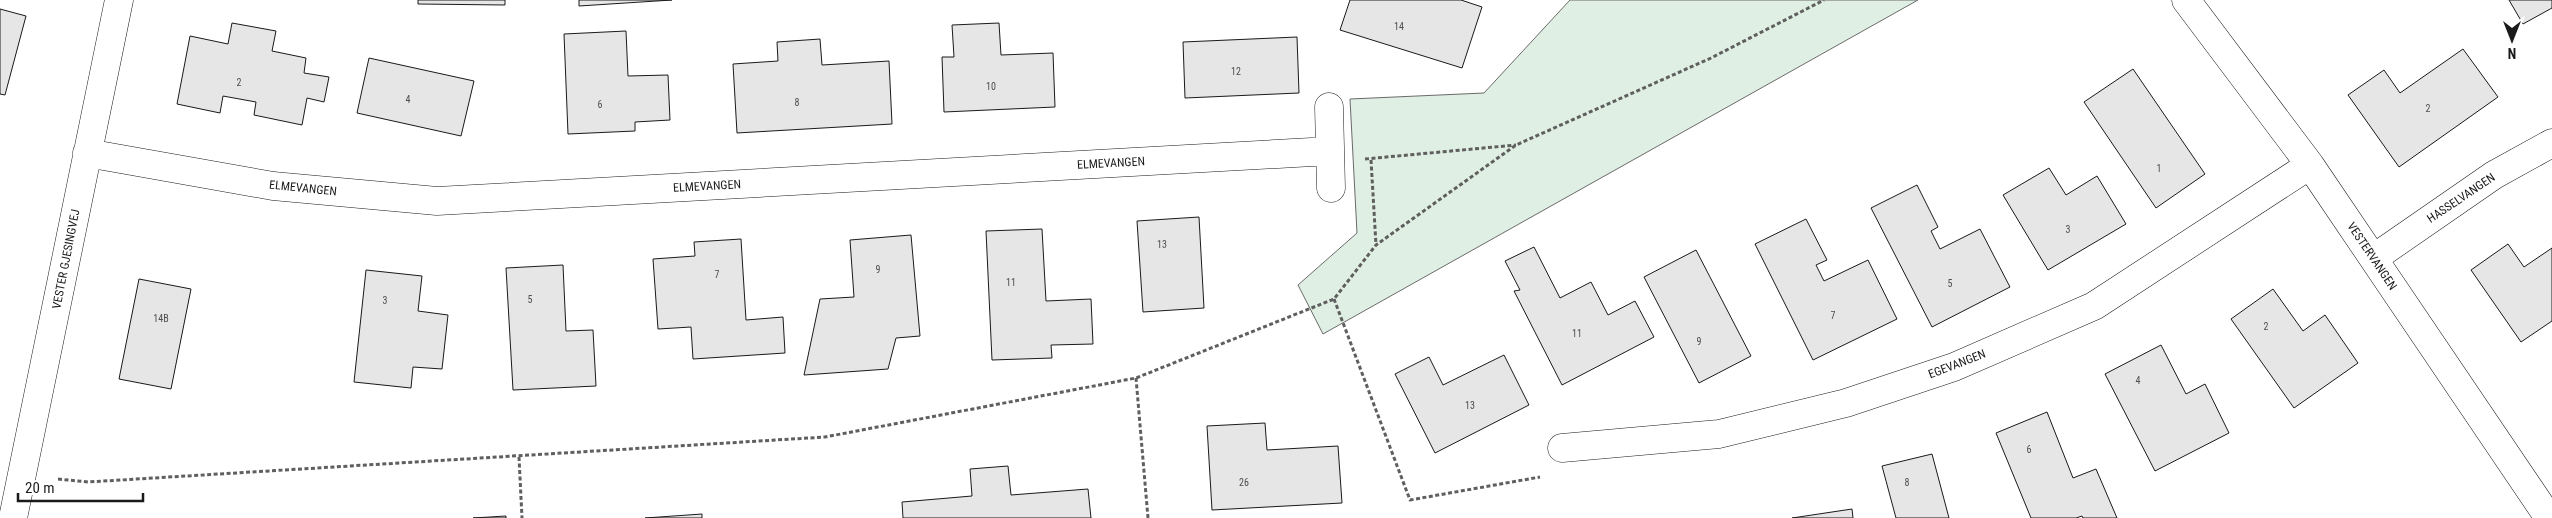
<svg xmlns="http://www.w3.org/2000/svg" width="2552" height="518" font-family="'Roboto Condensed',sans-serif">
<rect width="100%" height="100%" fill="#fff"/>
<path fill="#e0efe3" stroke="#6a6a6a" d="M1570 0H1918L1323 334 1298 285 1357 233 1350 99 1484 93Z"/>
<path fill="#e6e6e6" stroke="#1a1a1a" d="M418 0H505V5L418 4Z
M579 0H672L579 6Z
M1350 0H1461L1482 7 1462 68 1340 30Z
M2509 0H2552V8L2523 24Z
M0 9 26 16 5 95 0 94Z
M232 23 276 31 272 51 306 58 304 73 329 77 324 102 307 98 302 125 254 115 256 102 223 96 220 113 177 104 190 36 228 44Z
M999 23 1001 55 1053 53 1055 107 944 112 942 57H954L952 25Z
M626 31 628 76 668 75 670 120 635 122V131L568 134 564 34Z
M1297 37 1299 93 1185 98 1183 42Z
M820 39 822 65 889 61 892 124 737 133 733 64 778 61 777 42Z
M2463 49 2498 97 2399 167 2348 95 2384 70 2400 93Z
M369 58 474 81 461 136 357 113Z
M2133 69 2205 174 2156 208 2084 102Z
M2049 168 2066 195 2097 176 2126 224 2048 270 2003 195Z
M1917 185 1938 227 1931 231 1940 249 1980 229 2010 287 1932 327 1871 208Z
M1199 217 1204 308 1143 312 1137 221Z
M1806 219 1827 260 1816 265 1824 281 1868 260 1897 319 1813 360 1755 244Z
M1042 229 1046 301 1091 299 1093 344 1051 345 1052 358 992 360 986 231Z
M911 235 920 336 896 338 888 369 804 375 820 299 854 297 850 240Z
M741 239 746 320 783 317 785 353 693 359 691 327 658 329 653 259 695 256 694 242Z
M2508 244 2524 267 2552 248V321L2521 342 2471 270Z
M1534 247 1560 298 1591 282 1608 315 1635 301 1654 337 1562 385 1514 291 1520 290 1505 261Z
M1696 250 1751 356 1699 383 1644 277Z
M563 265 566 331 593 330 596 386 513 390 506 268Z
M366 270 422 276 418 311 448 315 442 369 413 367 411 388 354 382Z
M139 279 191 289 171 389 119 379Z
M2273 289 2303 331 2325 315 2358 363 2294 408 2231 319Z
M2161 345 2186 394 2205 384 2229 433 2155 471 2105 374Z
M1504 355 1529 405 1435 453 1395 374 1429 357 1443 385Z
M2047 412 2073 478 2096 469 2117 518H2083L2082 516 2076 518H2031L1996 433Z
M1265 423 1267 450 1338 446 1342 503 1212 510 1207 426Z
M1932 454 1949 518H1896L1882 466Z
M1008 466 1011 495 1088 489 1091 518H903L902 502 972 496 970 469Z
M1852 509 1853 518H1792Z
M702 514V518H645Z
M506 516V518H473Z"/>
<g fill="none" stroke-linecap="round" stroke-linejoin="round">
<defs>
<path id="minor" d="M2186 0 2310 165 2549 518
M1329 107 1331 188
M87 153 273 186 437 201 1330 151
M2374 258 2494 175 2552 143
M1562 448 1719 434 1846 403 1954 367 2094 306 2310 165
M13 518 119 0"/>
</defs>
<use href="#minor" stroke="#1a1a1a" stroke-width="29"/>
<path stroke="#5f5f5f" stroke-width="3" stroke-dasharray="4 2.5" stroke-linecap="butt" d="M1365 159 1516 145
M1371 160 1376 245
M1334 299 1410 500 1540 477
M1136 378 1148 518
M519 457 522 518
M58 479 88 482 825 437 1136 378 1334 299 1376 245 1516 145 1711 58 1824 0"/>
<use href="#minor" stroke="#fff" stroke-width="28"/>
</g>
<g text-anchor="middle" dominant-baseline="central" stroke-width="4" stroke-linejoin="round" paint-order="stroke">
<g font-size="10" fill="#4d4d4d">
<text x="1399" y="26">14</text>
<text x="1236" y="71">12</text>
<text x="239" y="82">2</text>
<text x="991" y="86">10</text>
<text x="408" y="99">4</text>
<text x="797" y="102">8</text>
<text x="600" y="104">6</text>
<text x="2428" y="108">2</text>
<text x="2159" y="168">1</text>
<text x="2068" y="229">3</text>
<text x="1162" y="244">13</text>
<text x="878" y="269">9</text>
<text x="717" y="274">7</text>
<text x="1011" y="282">11</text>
<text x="1950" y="283">5</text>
<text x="530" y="299">5</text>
<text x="385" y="300">3</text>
<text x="1833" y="315">7</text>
<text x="161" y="318">14B</text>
<text x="2266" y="326">2</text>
<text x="1577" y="333">11</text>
<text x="1699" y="341">9</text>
<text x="2138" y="380">4</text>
<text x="1470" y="405">13</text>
<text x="2029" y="449">6</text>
<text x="1244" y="482">26</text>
<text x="1907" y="482">8</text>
</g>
<g font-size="12" fill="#1a1a1a" stroke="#fff">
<text transform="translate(1111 163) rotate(-3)">ELMEVANGEN</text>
<text transform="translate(707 186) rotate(-3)">ELMEVANGEN</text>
<text transform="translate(303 188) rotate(6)">ELMEVANGEN</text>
<text transform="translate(2461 198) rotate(-34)">HASSELVANGEN</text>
<text transform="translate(2372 256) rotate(56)">VESTERVANGEN</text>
<text transform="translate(66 259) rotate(-79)">VESTER GJESINGVEJ</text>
<text transform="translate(1957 364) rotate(-21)">EGEVANGEN</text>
</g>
</g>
<g transform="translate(2512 40) rotate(180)" stroke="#ffffff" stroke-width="4" paint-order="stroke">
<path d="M0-4L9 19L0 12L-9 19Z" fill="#1a1a1a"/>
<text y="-8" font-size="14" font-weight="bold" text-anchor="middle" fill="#1a1a1a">N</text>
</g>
<path d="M18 493v8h125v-8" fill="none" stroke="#1a1a1a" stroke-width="2.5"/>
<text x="25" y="493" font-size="15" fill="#1a1a1a" stroke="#ffffff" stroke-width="4" paint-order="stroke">20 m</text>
</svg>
